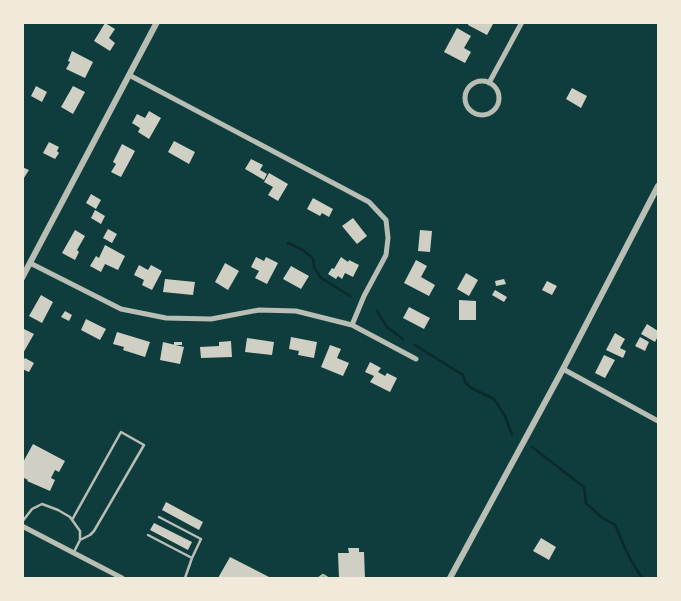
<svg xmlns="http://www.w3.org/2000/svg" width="681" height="601" font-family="'Golos Text',sans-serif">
<rect width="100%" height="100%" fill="#0f3d3e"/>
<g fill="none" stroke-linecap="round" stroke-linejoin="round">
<path stroke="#0a2a2b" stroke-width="2.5" d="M288 243 303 250 313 259 314 267 321 278 350 296
M377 311 387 327 403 339
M415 345 463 375 465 382 471 388 494 399 505 416 512 435
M532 447 584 487 586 503 601 517 615 525 629 557 642 578"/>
</g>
<path fill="#cfcfc3" d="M469 22H490L493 24 487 35 468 25Z
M105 23 115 29 109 38 115 43 110 51 94 41Z
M457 28 471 36 464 48 471 52 465 63 444 52Z
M72 51 93 62 85 78 66 69 70 62 68 61Z
M36 86 47 92 42 102 31 96Z
M73 86 85 92 73 114 61 107Z
M572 88 587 96 581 108 566 99Z
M149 111 161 118 149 139 138 132 140 128 132 123 137 114 145 118Z
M174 141 195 152 189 164 168 152Z
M49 142 59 147 57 151 59 153 55 159 43 153Z
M122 144 135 151 121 177 111 172 116 164 113 162Z
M251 159 263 165 260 170 267 174 264 180 245 169Z
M22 167 29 170 22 181Z
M269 173 288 184 278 201 268 195 273 187 264 182Z
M91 194 101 200 96 209 86 203Z
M313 198 333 209 329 217 322 213 320 216 307 209Z
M95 210 105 216 101 224 91 218Z
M353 218 367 236 357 244 342 226Z
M108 229 117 234 112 243 103 238Z
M75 230 85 236 77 250 79 252 75 260 62 253Z
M420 230 432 231 430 252 418 251Z
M105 245 125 256 118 270 105 264 101 272 90 266 96 256 99 258Z
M256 257 264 261 266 257 278 263 267 284 255 278 259 271 251 267Z
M341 257 348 262 349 260 359 265 353 277 345 273 342 279 338 276 336 279 328 274 332 268 334 269Z
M416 260 427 266 421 277 435 285 429 296 404 283Z
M225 263 239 271 228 290 215 282Z
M139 265 148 270 151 265 162 271 152 290 142 285 144 280 134 275Z
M291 266 309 276 301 289 283 279Z
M466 273 478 280 469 296 457 289Z
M165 279 195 282 193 295 163 292Z
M504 279 506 284 496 286 495 281Z
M547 281 557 286 552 295 542 290Z
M495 290 507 297 504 302 492 295Z
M41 295 53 302 42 323 29 316Z
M459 300 476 301V320H459Z
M409 307 430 318 424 329 403 318Z
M65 311 72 315 69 321 61 317Z
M86 319 106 329 100 340 81 330Z
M647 324 658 331V336L655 342 641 334Z
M22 328 34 334 22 355Z
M117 332 150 342 145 357 123 350 124 347 113 344Z
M615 333 625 339 620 348 626 351 623 358 606 350Z
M291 337 317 342 314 358 298 355 299 351 289 349Z
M640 337 649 342 645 351 635 346Z
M247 338 274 342 272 355 245 352Z
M231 341 232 357 201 358 200 347 219 346V342Z
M163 342 184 347 180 364 160 360Z
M174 342H182V345H174Z
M330 345 341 349 337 358 349 363 343 376 321 367Z
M604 355 615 360 605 378 595 373Z
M25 358 34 363 29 372 22 369V362Z
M370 362 381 368 378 372 385 376 387 373 397 378 390 392 370 382 374 376 365 372Z
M33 444 65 461 59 472 55 470 51 478 55 480 50 491 27 481 28 480 22 477V464Z
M166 502 203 522 199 530 162 510Z
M154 523 192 542 188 550 150 530Z
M541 538 556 547 549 560 533 551Z
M348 548H359V552H364L365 578H339L338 553H349Z
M230 557 271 578H218Z"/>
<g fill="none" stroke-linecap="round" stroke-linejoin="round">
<path stroke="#b8beb3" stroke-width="2.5" d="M159 517 201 539 192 558 185 578
M72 520 121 432 144 445 94 531 90 535 80 540
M22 522 32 509 42 504 58 510 70 517 80 531V540L74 552
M148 535 192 558
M319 578 323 575 328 578"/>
<path stroke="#b8beb3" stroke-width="5" d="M129 75 369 202 386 220 388 238 386 255 364 296 352 325
M465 98a17 17 0 1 1 34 0a17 17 0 1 1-34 0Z
M489 83 522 22
M30 263 121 309 166 318 211 319 259 310 296 311 352 325 416 359
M563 369 658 421
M22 526 122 578"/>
<path stroke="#b8beb3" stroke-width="6" d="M22 278 157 22
M450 578 563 369 658 186"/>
</g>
<rect width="681" height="601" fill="none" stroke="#f1e9da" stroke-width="48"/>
</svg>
